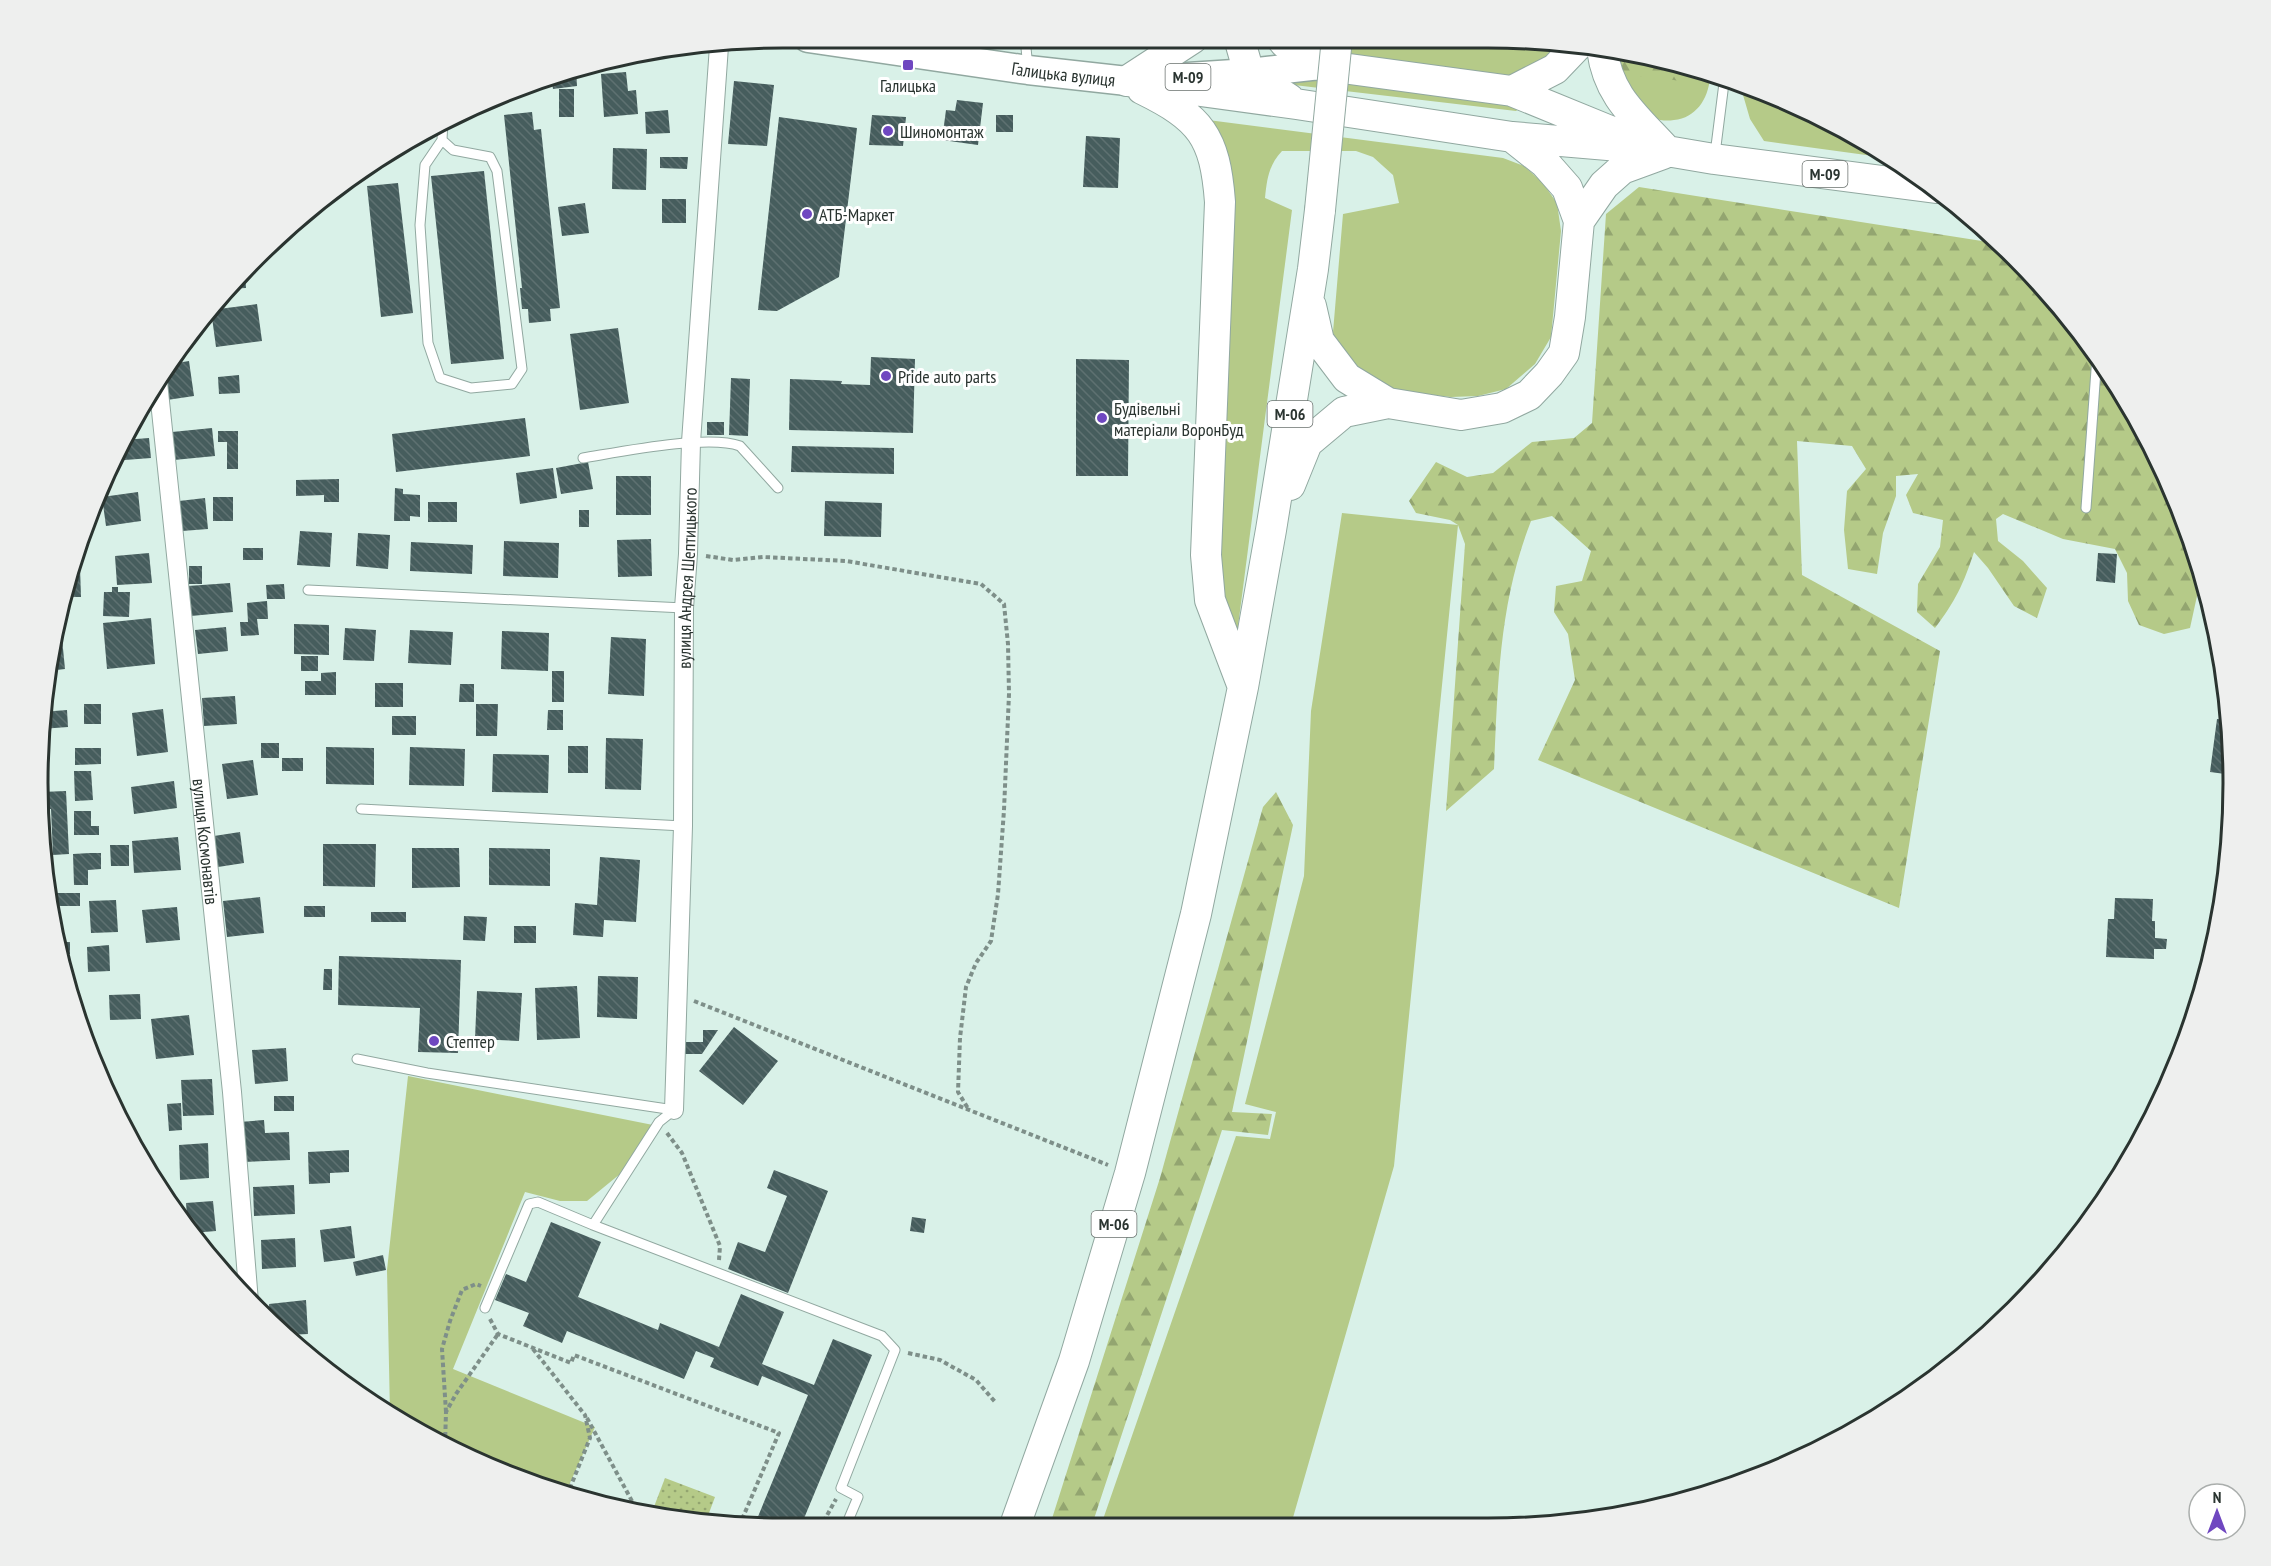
<svg xmlns="http://www.w3.org/2000/svg" width="2271" height="1566" font-family="'PT Sans Narrow',sans-serif">
<defs>
<pattern id="forest-firs" width="22" height="20" patternUnits="userSpaceOnUse" patternTransform="scale(1.5)"><rect width="22" height="20" fill="#b5ca88"/><path d="M5 1l3.5 6h-7zM16 11l3.5 6h-7z" fill="#93a570"/></pattern>
<pattern id="park-dots" width="8" height="8" patternUnits="userSpaceOnUse" patternTransform="scale(1.5)"><rect width="8" height="8" fill="#b5ca88"/><path d="M2 2h.1M6 6h.1" fill="none" stroke="#93a570" stroke-width="1.8" stroke-linecap="round"/></pattern>
<pattern id="building-back-hatch" width="6" height="6" patternUnits="userSpaceOnUse" patternTransform="scale(1.5)"><rect width="6" height="6" fill="#465d5d"/><path d="M-1 5l2 2M0 0l6 6M5-1l2 2" fill="none" stroke="#5e7171"/></pattern>
</defs>
<rect width="100%" height="100%" fill="#d9f1e8"/>
<path fill="#b5ca88" d="M1296 38H1488L1565 45 1529 71 1503 76 1332 56Z
M1667 63 1710 78C1708 99 1696 118 1674 120 1668 121 1660 121 1655 118 1641 110 1632 90 1623 77L1625 66Z
M1284 79 1356 80 1521 107 1516 111 1294 85Z
M1741 88 1818 115 1888 158 1764 141 1750 119Z
M1208 120 1503 158 1524 166 1542 182 1557 203 1561 231 1551 337 1535 364 1506 389 1478 396 1451 397 1386 390 1362 380 1332 344 1343 214 1399 203 1393 175 1373 157 1356 151H1282C1269 165 1267 178 1265 198L1292 210 1237 634 1223 601 1217 567Z
M1342 513 1458 525 1394 1166 1290 1528H1100L1236 1136 1270 1139 1276 1112 1245 1104 1304 876 1311 711Z
M408 1076 653 1125 620 1174 587 1201H560L525 1192 453 1369 595 1427 566 1492 497 1472 390 1414 387 1270Z"/>
<path fill="url(#forest-firs)" d="M1622 51 1633 52 1706 77 1703 81 1688 83 1655 76 1638 77 1617 69 1616 54Z
M1639 187 2001 244 2015 256 2108 369 2177 498 2206 593 2197 596 2190 628 2164 634 2139 625 2128 601 2127 573 2115 549 2063 539 2003 514 1996 519 1998 541 2023 561 2047 588 2037 618 2014 606 1988 568 1974 552C1964 583 1955 602 1935 628L1917 612 1918 584 1940 547 1943 520 1913 513 1906 495 1918 474 1896 476V496L1883 533 1877 574 1848 569 1844 530 1847 491 1866 469 1852 446 1797 441 1802 575 1940 651 1899 908 1538 760 1575 680 1568 634 1554 612 1556 586 1582 581 1591 551 1552 516 1531 521C1499 603 1498 682 1494 769L1446 811 1465 544 1458 525 1450 520 1416 513 1409 501 1436 462 1467 477 1493 473 1532 442 1574 438 1592 423 1606 214Z
M1276 792 1293 825 1232 1112 1272 1114 1268 1135 1222 1130 1091 1528H1049L1160 1178 1263 807Z"/>
<path fill="url(#park-dots)" d="M665 1478 715 1497 706 1521 664 1517 652 1512Z"/>
<path fill="url(#building-back-hatch)" d="M576 68 577 86 553 89 551 77Z
M626 72 628 91 636 90 638 114 604 117 601 74Z
M734 81 774 85 767 146 728 144Z
M559 89H574V117H559Z
M957 100 983 103 978 145 942 140 946 110 955 111Z
M668 110 670 133 646 134 645 112Z
M532 112 534 130 541 129 560 308 550 309 551 321 529 323 528 309H522L520 288H522L504 115Z
M872 115 906 117 903 146 869 145Z
M996 115H1013V132H996Z
M779 117 857 128 839 277 777 311 758 310Z
M1086 136 1120 138 1118 188 1083 187Z
M613 148 647 149 646 190 612 189Z
M660 157H688L687 169 660 168Z
M484 171 504 359 451 364 431 176Z
M398 183 413 313 381 317 367 186Z
M662 199H686V223H662Z
M585 203 589 233 562 236 558 207Z
M241 275H245L246 288 225 289Z
M257 304 262 341 216 347 211 310Z
M618 328 629 403 580 410 570 334Z
M871 357 915 359 913 433 789 430 790 379 842 381 841 384 870 385Z
M1076 359 1129 360 1128 476H1076Z
M189 361 194 396 167 400 163 374 171 364Z
M239 375 240 393 219 394 218 377Z
M731 378 750 379 748 436 729 435Z
M525 418 530 456 396 472 392 434Z
M707 422H724V435H707Z
M212 428 215 456 174 460 172 432Z
M218 431H238V469H227V442H218Z
M149 438 151 458 112 461 123 440Z
M792 446 894 448V474L791 472Z
M588 462 593 489 561 494 556 468Z
M553 468 557 498 520 504 516 473Z
M616 476H651V515H616Z
M339 479V502H324V495L296 496V480Z
M395 488 403 489V494L420 495V517L410 516V521H394Z
M138 492 141 521 106 526 102 497Z
M213 497H233V521H213Z
M205 498 208 529 182 531 179 501Z
M825 501 882 503 881 537 824 536Z
M428 502H457V522H428Z
M579 510H589V527H579Z
M300 531 332 533 330 567 297 565Z
M358 533 390 535 388 569 356 566Z
M651 539 652 576 618 577 617 540Z
M504 541 559 543 558 578 503 576Z
M411 542 473 545 472 574 410 571Z
M243 548H263V560H243Z
M149 553 152 583 117 585 115 556Z
M2098 553 2117 554 2115 583 2096 581Z
M189 566H202V584H189Z
M80 567 81 597H68L76 568Z
M230 583 233 612 191 616 188 586Z
M284 584 285 599H267L266 585Z
M112 587H118V592H130L129 617 103 616 104 592H112Z
M267 601 268 619H257L259 635 241 636 240 622H248L247 603Z
M151 618 155 664 107 669 103 623Z
M294 624 329 625V655L294 654Z
M226 627 228 651 198 654 195 630Z
M61 628 65 669 48 671 59 629Z
M345 628 376 630 374 661 343 660Z
M410 630 453 632 451 665 408 663Z
M502 631 549 633 548 671 501 669Z
M611 637 646 639 644 696 608 694Z
M301 656H318V671H301Z
M552 671H564V702H552Z
M336 672V695H305V681H321V673Z
M375 683H403V707H375Z
M460 684H474V702H459Z
M235 696 237 724 204 726 202 698Z
M84 704H101V724H84Z
M476 704H498L497 736H476Z
M163 709 168 752 137 756 132 713Z
M67 710 68 727 41 729 42 712Z
M548 710H563V730H547Z
M392 716H416V735H392Z
M2217 719 2227 720 2233 775 2210 772Z
M606 738 643 739 641 790 605 789Z
M261 743H279V758H261Z
M568 746H588V773H568Z
M326 747 374 748V785L326 784Z
M410 747 465 749 464 786 409 785Z
M75 748H101V764L75 765Z
M493 754 549 755 548 793 492 792Z
M282 758H303V771H282Z
M253 760 258 795 227 799 222 764Z
M74 771H91L93 800 75 801Z
M174 781 177 808 134 814 131 787Z
M66 791 69 854 53 855 51 809H42L41 792Z
M74 811H91V826H99V835H74Z
M240 832 244 863 218 867 214 836Z
M178 837 181 870 134 873 132 841Z
M323 844H376L375 887 323 886Z
M110 845H129V866H111Z
M412 848H459L460 887 412 888Z
M489 848 550 849V886L489 885Z
M90 853H101V869L88 870V885H74L73 854Z
M600 857 640 860 636 922 604 920 603 937 573 935 575 903 597 905Z
M48 893H80V906H50Z
M260 897 264 933 227 937 223 901Z
M2115 898 2153 899 2152 921H2155V938L2167 939 2166 949H2154V959L2106 957 2108 919H2114Z
M116 900 118 932 91 933 89 901Z
M304 906H325V917H304Z
M177 907 180 940 146 943 142 910Z
M371 912H406V922H371Z
M464 916 487 917 485 941 463 940Z
M514 926H536V943H514Z
M56 942H70V954H60Z
M109 945 110 971 88 972 87 947Z
M339 956 461 960 458 1053 418 1052 420 1008 338 1005Z
M324 969H332V990H323Z
M598 976 638 977 637 1019 597 1017Z
M577 986 580 1038 537 1040 535 988Z
M477 991 522 993 519 1041 475 1039Z
M140 994 141 1019 110 1020 109 995Z
M189 1015 194 1055 156 1059 151 1019Z
M734 1027 778 1061 743 1105 699 1071Z
M703 1030H718L702 1054H685V1042H703Z
M286 1048 288 1081 255 1084 252 1050Z
M212 1079 214 1115 183 1116 181 1080Z
M274 1096H294V1111H274Z
M181 1103 182 1130 169 1131 167 1104Z
M264 1120 265 1133 289 1132 290 1160 242 1162 239 1122Z
M130 1140H140V1157Z
M208 1143 209 1178 180 1180 179 1145Z
M349 1150V1172L330 1173V1183L309 1184 308 1152Z
M774 1170 828 1191 788 1293 728 1269 738 1242 765 1252 787 1196 767 1188Z
M294 1185 295 1214 254 1216 253 1187Z
M213 1201 216 1231 192 1233 188 1228 186 1203Z
M912 1217 926 1219 924 1233 910 1231Z
M551 1222 601 1242 578 1297 658 1330 660 1323 719 1347 741 1294 784 1312 762 1364 814 1385 833 1339 872 1355 800 1528H779L757 1519 808 1395 762 1376 758 1386 710 1367 714 1358 696 1351 684 1379 567 1331 562 1343 523 1326 529 1313 495 1300 506 1274 526 1282Z
M351 1226 355 1258 324 1262 320 1230Z
M295 1238 296 1267 262 1269 261 1240Z
M383 1255 386 1270 356 1276 353 1262Z
M306 1300 308 1334 287 1335 270 1322 269 1304Z"/>
<g fill="none" stroke-linecap="round" stroke-linejoin="round">
<defs>
<path id="service" d="M1025 38 1028 68
M442 140 453 150 490 157 497 171 522 369 512 384 471 388 440 378 428 343 420 225 425 165 442 140 443 120
M1715 154 1724 83
M583 458C620 452 708 434 740 446L778 488
M2086 508 2097 356
M308 590 684 608
M361 809 683 826
M357 1059 427 1073 674 1110
M674 1110 659 1122 593 1225 882 1336 895 1350 841 1488 858 1497 845 1528
M485 1308 529 1204 538 1202 593 1225"/>
<g id="minor">
<path id="s1" d="M158 382 232 1092 249 1302"/>
<path id="s2" d="M674 1110 683 826 684 608 688 554 691 442 719 46"/>
</g>
<g id="primary">
<path id="s3" d="M808 38 1028 70 1127 81 1249 73 1320 65"/>
</g>
<path id="trunk" d="M1239 38 1249 73 1289 99
M1281 38 1285 43 1320 65 1512 91 1627 138
M1602 49C1608 96 1635 116 1666 150
M1127 81 1296 104 1512 137 1655 149 1714 159 1936 188
M1127 81 1193 38
M1142 89C1201 118 1215 136 1220 202L1206 555 1210 600 1243 687
M1512 91 1555 69 1577 46
M1579 221 1604 185 1622 169 1663 154
M1311 306 1319 341 1347 378 1388 403
M1290 485 1307 443 1344 412 1388 403 1461 415 1502 408 1529 395 1549 374 1564 353 1570 317 1579 221 1567 188 1545 163 1512 137
M1014 1528 1074 1361 1130 1173 1196 914 1243 687 1271 530 1313 269 1320 210"/>
</defs>
<use href="#service" stroke="#91a8a0" stroke-width="11"/>
<use href="#minor" stroke="#91a8a0" stroke-width="20"/>
<use href="#primary" stroke="#91a8a0" stroke-width="31"/>
<use href="#trunk" stroke="#91a8a0" stroke-width="32"/>
<path stroke="#7e8f89" stroke-width="4" stroke-dasharray="4.5 3" stroke-linecap="butt" d="M706 556 733 560 763 557 846 561 981 584 1004 604 1008 644 1009 694 1004 810 998 894 991 941 976 963 966 987 960 1038 958 1092 969 1110
M694 1001 1108 1165
M667 1133 682 1153 720 1246 719 1260
M490 1319 498 1334 571 1363 574 1355 779 1433 740 1524
M533 1349 585 1415 590 1438 568 1493
M908 1353 940 1360 976 1380 996 1403
M446 1412 442 1349 450 1321 462 1290 476 1284 481 1286
M587 1418 639 1514
M445 1444 446 1412 456 1394 498 1334
M820 1528 836 1499"/>
<use href="#service" stroke="#fff" stroke-width="9"/>
<use href="#minor" stroke="#fff" stroke-width="18"/>
<use href="#primary" stroke="#fff" stroke-width="28"/>
<use href="#trunk" stroke="#fff" stroke-width="30"/>
<defs>
<path id="trunk-bridge" d="M1320 210 1337 38"/>
</defs>
<use href="#trunk-bridge" stroke="#91a8a0" stroke-width="32" stroke-linecap="butt"/>
<use href="#trunk-bridge" stroke="#fff" stroke-width="30"/>
</g>
<g fill="#6f47c0" stroke="#fff" stroke-width="2">
<rect x="902" y="59" width="12" height="12" rx="3"/>
<circle cx="888" cy="131" r="6"/>
<circle cx="807" cy="214" r="6"/>
<circle cx="886" cy="376" r="6"/>
<circle cx="1102" cy="418" r="6"/>
<circle cx="434" cy="1041" r="6"/>
</g>
<g text-anchor="middle" dominant-baseline="central" stroke-width="6" stroke-linejoin="round" paint-order="stroke">
<g fill="#fff" stroke="#6a716e" stroke-width="1.5">
<rect x="1165.5" y="64" width="45" height="26" rx="4.5"/>
<rect x="1802.5" y="161" width="45" height="26" rx="4.5"/>
<rect x="1267.5" y="401" width="45" height="26" rx="4.5"/>
<rect x="1091.5" y="1211" width="45" height="26" rx="4.5"/>
</g>
<g font-size="16" font-weight="bold" fill="#2a3430">
<text x="1188" y="77">М-09</text>
<text x="1825" y="174">М-09</text>
<text x="1290" y="414">М-06</text>
<text x="1114" y="1224">М-06</text>
</g>
<g font-size="18" fill="#2a3430" stroke="#fff">
<text stroke="none"><textPath href="#s3" startOffset="258">Галицька вулиця</textPath></text>
<text stroke="none"><textPath href="#s2" startOffset="532">вулиця Андрея Шептицького</textPath></text>
<text stroke="none"><textPath href="#s1" startOffset="462">вулиця Космонавтів</textPath></text>
</g>
<g font-size="18" fill="#2a3430" stroke="#fff" text-anchor="start">
<text x="908" y="85" text-anchor="middle">Галицька</text>
<text x="900" y="131">Шиномонтаж</text>
<text x="819" y="214">ATБ-Маркет</text>
<text x="898" y="376">Pride auto parts</text>
<text x="1114" y="408">Будівельні<tspan x="1114" dy="21">матеріали ВоронБуд</tspan></text>
<text x="446" y="1041">Стептер</text>
</g>
</g>
<path d="M0 0H2271V1566H0ZM783 48H1488A735 735 0 0 1 2223 783V783A735 735 0 0 1 1488 1518H783A735 735 0 0 1 48 783V783A735 735 0 0 1 783 48Z" fill="#eeefee" fill-rule="evenodd"/>
<path fill="none" stroke="#2a3430" stroke-width="3" d="M783 48H1488A735 735 0 0 1 2223 783V783A735 735 0 0 1 1488 1518H783A735 735 0 0 1 48 783V783A735 735 0 0 1 783 48Z"/>
<g transform="translate(2217 1512)"><circle r="28" fill="#ffffff" stroke="#aaaeac" stroke-width="1.5"/>
<path d="M0-4.5L10 22L0 15L-10 22Z" fill="#6f47c0"/>
<text y="-9" font-size="16" font-weight="bold" text-anchor="middle" fill="#2a3430">N</text>
</g>
</svg>
